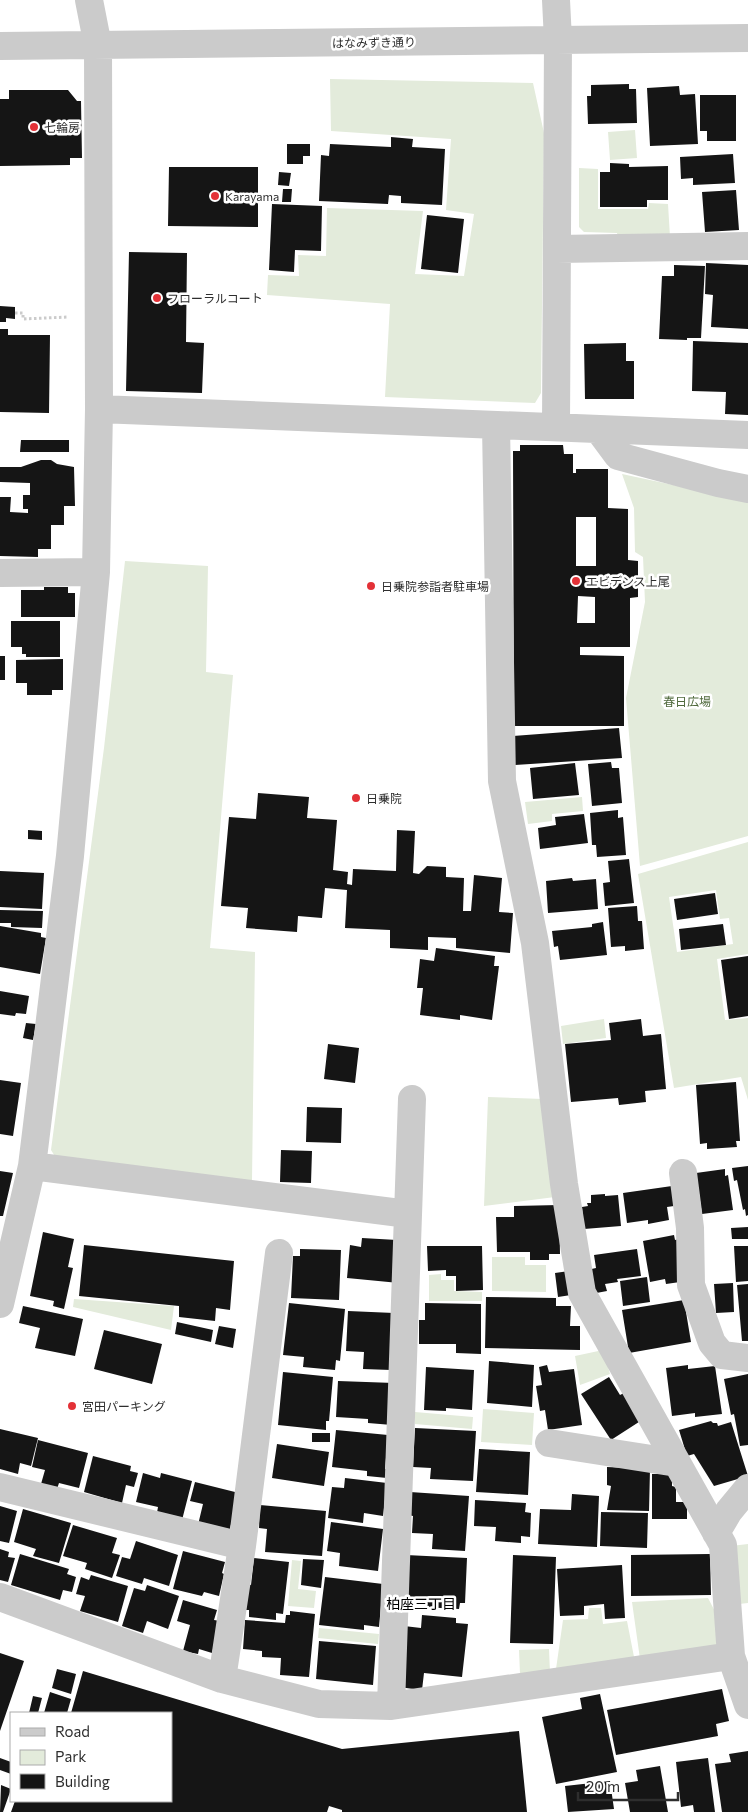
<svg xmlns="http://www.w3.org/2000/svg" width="748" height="1812" font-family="Commissioner,'Noto Sans JP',sans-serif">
<rect width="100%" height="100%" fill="#fff"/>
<path fill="#e3ebdb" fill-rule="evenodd" d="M330 79 533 83 544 133 541 393 535 403 385 397 390 304 267 295 268 275 299 276 298 255 326 256 327 208 423 211 415 274 464 276 474 214 446 210 451 139 331 131Z
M635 130 637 158 610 160 608 132Z
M579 168 598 169V209H648L649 203 668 204 670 237 618 239 617 233 584 232 579 227Z
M622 474 748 501V836L640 866 626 698 645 602 643 557 635 552 634 508Z
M125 561 208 566 206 672 233 675 210 948 255 952 252 1181 56 1158 51 1150 104 748Z
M582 797 583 811 552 814V821L528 824 525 802Z
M748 842V954L717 959 725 1020 748 1018V1100L741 1077 674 1088 638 874ZM716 890 720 919 729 918 733 944 677 952 669 897Z
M604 1019 606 1038 563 1044 561 1026Z
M488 1097 543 1099 555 1197 484 1206Z
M492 1257H525V1265H546V1292L492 1291Z
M441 1274V1280H454V1291L482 1292V1301H429V1275Z
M74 1299 174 1306 171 1330 73 1307Z
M603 1350 610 1374 580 1385 575 1356Z
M483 1409 534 1413 532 1445 481 1442Z
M415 1412 473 1417 472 1429 415 1424Z
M748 1544V1603L739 1604 731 1546Z
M292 1560 301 1561 298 1589 316 1591 314 1608 288 1606Z
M708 1598 720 1621 716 1648 640 1659 632 1602Z
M589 1608H601L603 1624 627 1621 635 1662 556 1669 563 1620 588 1619Z
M319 1628 379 1634 378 1644 318 1638Z
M549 1649 550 1673 520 1674 519 1650Z"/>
<path fill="#151515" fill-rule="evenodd" d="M629 84V89H636L637 123 588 124 587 96H591V85Z
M679 86 680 95 695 94 698 144 650 146 647 88Z
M9 90H68L77 101H81L82 158H70V165L0 166V99H9Z
M700 95H736V141H707V131H700Z
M391 137 413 139 412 147 445 149 442 205 401 203V196L389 195 388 204 319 201 321 155 329 156 330 144 391 147Z
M287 144H310V156H303V164H287Z
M733 154 735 183 693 185V178L681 179 680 157Z
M610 163 629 164V167L668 166V200H647V207H600V172H610Z
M169 167H258V227L168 226Z
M279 172 291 173 289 186 278 185Z
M283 189H292L291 202H282Z
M736 190 739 230 705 232 702 192Z
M272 204 322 206 321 251 295 250 294 272 269 270Z
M427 215 464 219 458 273 421 269Z
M129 252 187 253 186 342 204 343 202 393 126 391Z
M706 263 748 265V329L711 327 713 295 705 294Z
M674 265 705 266 701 338H687V340L659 339 662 276H674Z
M0 306 15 307V319L6 318V322H0Z
M0 329H8V335H50L49 413 0 412Z
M693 341 748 343V415L725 414 726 392 692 391Z
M626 343V361H634V399H585L584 344Z
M21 440H69V452H20Z
M520 445H563L564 454H573V473H576V469H608V508L628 509V560L638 561V597L630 598V647H580V655L624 656V726H514L513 451H520ZM576 517H596V566H576ZM578 596 595 597V623H577Z
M41 460H51L57 464 74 467 75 506H64V525H51V549H38V557L0 556V497H11L10 512 28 513V509H23V495H30V483L0 482V467H21Z
M44 587H68V593H75V617H21V590H44Z
M11 621H60V657H26V654H22V647H11Z
M0 656H5V680H0Z
M63 659V690H52V695H27V683H16V660Z
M619 728 622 758 515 765 513 736Z
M611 762 612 768H619L622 803 592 806 588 764Z
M575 763 579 795 533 799 530 768Z
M258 793 309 797 307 818 337 820 333 870 348 872 347 884 352 885 353 869 396 871 397 830 415 831 413 873 419 874 427 866 446 867V877L464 878 463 911H471L474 875 502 878 499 912 513 913 510 953 456 948V938L428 937V950L390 948V930L345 928 347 890 325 888 322 918 298 916 297 932 246 928 248 908 221 906 229 817 256 819Z
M618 810V818L623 817 626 855 597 857 596 845H592L590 813Z
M584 814 588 843 540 849 538 828 556 825 555 817Z
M28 830 42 831V840L28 839Z
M629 859 634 903 605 906 603 883 610 882 608 861Z
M0 871 44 873 42 909 0 907Z
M572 878 573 881 596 879 598 909 548 913 546 881Z
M715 893 718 914 677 920 674 899Z
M637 906 638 921H642L644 949 625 951V946L611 947 608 908Z
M0 910 43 911 42 928 11 927V923H0Z
M603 922 607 955 560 960 558 946 554 947 552 931 592 927V924Z
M723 924 726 945 681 950 679 929Z
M0 926 41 933V937L46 938 40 974 0 967Z
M436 948 495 956 494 966H499L492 1020 460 1015V1020L420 1015 423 988H417L420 959 434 961Z
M748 956V1016L729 1019 721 960Z
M0 991 29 996 26 1014 16 1013 15 1016 0 1014Z
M641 1019 643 1036 661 1034 666 1089 645 1091 646 1102 619 1105 618 1098 571 1102 565 1044 611 1040 609 1023Z
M26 1023 36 1024 33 1040 23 1038Z
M328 1044 359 1048 355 1083 324 1079Z
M0 1080 21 1083 13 1136 0 1134Z
M736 1082 740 1141H736L737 1147 707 1149V1143L700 1144 696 1085Z
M307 1107 342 1108 341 1143 306 1142Z
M281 1150 312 1151 311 1183 280 1182Z
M748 1166V1215L746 1216 745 1209 743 1210 737 1180 734 1181 732 1168Z
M725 1169V1176L728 1175 733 1210 702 1214 696 1173Z
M0 1171 13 1173 3 1216H0Z
M672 1186 674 1206 667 1207 669 1220 648 1224V1220L627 1223 623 1193Z
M605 1194V1196L618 1195 621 1226 584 1229 582 1207 588 1206 587 1203H591V1195Z
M559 1205 560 1254H549V1260H530V1252H497L496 1217H514V1206Z
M748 1227V1239H732L731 1228Z
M43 1232 74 1239 68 1267 73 1268 64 1309 53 1306 54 1301 30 1296Z
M674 1235 675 1240 679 1239 687 1281 666 1284 665 1279 650 1282 643 1241Z
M362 1238 397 1240 399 1283 347 1278 350 1245 361 1247Z
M84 1245 234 1261 230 1310 216 1308 215 1321 179 1317V1306L79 1296Z
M427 1246H482L483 1290 456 1291V1276H446V1270L428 1271Z
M734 1246H748V1281L736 1282Z
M300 1249 341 1250 339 1300 291 1298 293 1256H300Z
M637 1249 641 1276 617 1279 618 1282 605 1284 607 1291 591 1294 587 1270 596 1268 594 1255Z
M569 1271 571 1295 558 1297 555 1273Z
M647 1277 650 1302 623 1306 620 1281Z
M733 1283 734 1312 716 1313 714 1284Z
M748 1284V1341H742L737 1285Z
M486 1297 556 1298V1306H571L570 1326H580V1350L485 1348Z
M684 1300 691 1342 629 1353 622 1310Z
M289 1303 345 1309 340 1361 336 1360 335 1370 303 1367 304 1357 283 1355Z
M425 1303 481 1304V1354L456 1353V1344H419V1320H425Z
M23 1306 83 1319 75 1356 35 1348 40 1328 19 1323Z
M348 1311 394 1313 391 1370 363 1369 364 1352 346 1351Z
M177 1322 213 1330 211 1342 175 1334Z
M219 1326 236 1329 233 1348 215 1344Z
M104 1330 162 1344 152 1384 94 1369Z
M489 1361 534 1365 532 1407 487 1403Z
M547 1365 549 1372 574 1369 582 1425 548 1430 545 1410 540 1411 536 1386 542 1385 539 1367Z
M688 1365V1369L715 1366 722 1414 695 1417V1413L672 1416 666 1368Z
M426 1367 474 1370 472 1410 446 1408V1411L424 1410Z
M283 1372 333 1377 329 1421H326V1430L278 1425Z
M748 1374V1445L740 1446 734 1414 731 1415 724 1379Z
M609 1377 620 1395 624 1393 642 1420 611 1440 581 1394Z
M338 1381 394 1383 392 1425 368 1423V1419L336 1417Z
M711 1421 713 1423H717L718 1426 731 1422 748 1476 714 1486 694 1454 687 1456 679 1430Z
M415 1428 476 1431 473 1481 430 1479 431 1468 413 1467Z
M0 1429 38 1438 31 1466 20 1463 18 1474 0 1469Z
M336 1430 388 1435 385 1469H387V1478L367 1476V1471L332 1467Z
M312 1433H330V1442H312Z
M38 1440 88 1453 79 1488 59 1483 57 1489 41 1484 45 1470 32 1467Z
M277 1444 329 1452 324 1486 272 1478Z
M479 1449 530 1452 528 1495 476 1492Z
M93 1456 131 1466 130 1471 138 1473 134 1487 126 1485 122 1503 84 1492Z
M607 1467 650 1469 649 1511 607 1510 611 1486 607 1485Z
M143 1473 160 1478 161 1473 192 1481 181 1524 156 1518 158 1507 136 1502Z
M652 1474H672V1486L676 1487V1502H687V1519H652Z
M345 1478 387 1483 383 1516 364 1513 363 1523 328 1518 332 1487 344 1488Z
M195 1482 239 1493 228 1536 197 1529 203 1504 190 1501Z
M410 1492 469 1496 465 1551 432 1549 433 1534 412 1533 413 1516 408 1515Z
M572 1494 599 1496 597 1547 538 1544 540 1509 571 1510Z
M475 1500 526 1503 525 1512 531 1513 530 1537 521 1536V1543L495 1541 496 1527 474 1526Z
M260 1505 326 1511 322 1556 265 1552 267 1529 259 1528Z
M0 1506 17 1511 9 1543 0 1541Z
M23 1509 71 1523 59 1563 33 1556 36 1549 14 1542Z
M601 1512 648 1513 647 1548 600 1546Z
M331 1522 383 1529 378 1571 339 1566 340 1553 327 1551Z
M73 1525 117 1538 112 1553 120 1555 112 1578 85 1569 87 1563 63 1556Z
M136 1541 178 1555 169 1586 144 1578 142 1584 116 1576 122 1557 130 1559Z
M0 1549 9 1552 8 1557 15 1558 8 1582 0 1580Z
M183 1551 225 1562 222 1573 224 1574 219 1596 204 1592 202 1596 173 1589Z
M20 1554 69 1569 67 1574 76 1577 72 1592 63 1590 60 1600 11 1585Z
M710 1554 711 1595 631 1596V1555Z
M406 1555 467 1558 465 1603H460L459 1609 404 1606Z
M513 1555 556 1557 553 1644 510 1643Z
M254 1558 289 1562 283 1614 276 1613V1620L249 1617V1610H245L248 1584 251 1585Z
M303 1559 324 1560 321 1588 301 1585Z
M622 1565 625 1618 605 1619 604 1604 584 1606V1615L560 1616 557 1569Z
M91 1575 128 1586 118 1622 80 1611 85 1596 76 1594 81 1577 89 1580Z
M325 1577 383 1584 379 1627 364 1625V1630L319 1625Z
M147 1585 179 1596 168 1629 147 1621 143 1633 122 1626 134 1588 145 1591Z
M183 1600 217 1610 214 1620 220 1621 212 1653 199 1649 198 1654 183 1651 190 1625 177 1621Z
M290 1611 315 1614 309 1677 280 1675 281 1658 262 1657V1651L243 1649 245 1620 285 1623 286 1615H290Z
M422 1615 456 1618V1623L468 1624 462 1677 424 1673 422 1690 398 1687 404 1626 421 1628Z
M319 1641 376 1646 373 1685 316 1679Z
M0 1653 24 1661 0 1731Z
M57 1669 76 1674 71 1694 52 1688Z
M83 1671 342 1749 519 1731 527 1812H342V1810L329 1806 327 1812H11L15 1801H171V1713H71Z
M722 1689 729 1721 716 1724 718 1736 616 1755 607 1710Z
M50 1692 71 1699 67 1713H44Z
M600 1694 617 1772 556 1784 542 1717 582 1709 580 1698Z
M33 1696 42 1698 38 1713H29Z
M748 1751V1812H722L715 1764 731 1762 729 1754Z
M0 1758 11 1762V1774L0 1770Z
M708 1758 715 1812H694L693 1805 681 1807 676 1762Z
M660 1766 668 1812H630L625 1783 638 1781 636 1770Z
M610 1781 614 1809 568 1812 565 1786Z
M1 1785 11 1789 3 1812H0Z"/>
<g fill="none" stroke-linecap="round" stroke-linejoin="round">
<path stroke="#cbcbcb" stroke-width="3" stroke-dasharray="2.5 2.5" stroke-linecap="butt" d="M15 313H23V319L68 317"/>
<path stroke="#cbcbcb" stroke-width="28" d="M0 46 748 38
M557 249 748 246
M99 409 748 435
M496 425 502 781 535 943 564 1184 582 1293 723 1545 731 1656 748 1705
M556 427 558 40 556 0
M598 429 618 456 718 483 748 489
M0 573 96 572
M32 1166 408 1214
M683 1173 690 1228 691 1285 712 1343 722 1355 748 1358
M0 1304 32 1166 70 856 96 572 99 409 98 46 89 0
M549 1443 677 1463
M0 1487 242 1546
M716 1533 729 1511 748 1488
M0 1597 222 1679 319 1704 391 1706 731 1656
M222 1679 242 1546 279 1253
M391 1706 412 1099"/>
</g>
<g fill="#e33137" stroke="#fff" stroke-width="2">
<circle cx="34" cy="127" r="5"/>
<circle cx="215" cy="196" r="5"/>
<circle cx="157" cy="298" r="5"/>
<circle cx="576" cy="581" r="5"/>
<circle cx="371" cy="586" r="5"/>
<circle cx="356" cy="798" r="5"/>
<circle cx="72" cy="1406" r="5"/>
</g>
<g text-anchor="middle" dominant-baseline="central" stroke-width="5" stroke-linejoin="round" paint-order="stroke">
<g font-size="12" fill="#2e2e2e" stroke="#fff">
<text transform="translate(374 42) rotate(-1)">はなみずき通り</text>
</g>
<g font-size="12" fill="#2e2e2e" stroke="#fff" text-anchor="start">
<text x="44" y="127">七輪房</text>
<text x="225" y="196">Karayama</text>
<text x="167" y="298">フローラルコート</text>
<text x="586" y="581">エビデンス上尾</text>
<text x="381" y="586">日乗院参詣者駐車場</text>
<text x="366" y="798">日乗院</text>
<text x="82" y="1406">宮田パーキング</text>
</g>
<g font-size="12" fill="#4f693c" stroke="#fff">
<text x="687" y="701">春日広場</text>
</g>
<g font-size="14" fill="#000" stroke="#fff">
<text x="421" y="1603">柏座三丁目</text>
</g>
</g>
<rect x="10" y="1712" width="162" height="90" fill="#ffffff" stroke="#ababab"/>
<rect x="20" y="1728" width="25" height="8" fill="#cbcbcb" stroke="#ababab"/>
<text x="55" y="1737" font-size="15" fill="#2e2e2e">Road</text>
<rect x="20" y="1750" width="25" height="15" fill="#e3ebdb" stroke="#ababab"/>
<text x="55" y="1762" font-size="15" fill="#2e2e2e">Park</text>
<rect x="20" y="1774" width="25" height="15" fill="#151515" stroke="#ababab"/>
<text x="55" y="1787" font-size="15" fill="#2e2e2e">Building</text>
<path d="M578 1792v8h100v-8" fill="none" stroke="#2e2e2e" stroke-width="2.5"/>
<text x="586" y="1792" font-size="15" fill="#2e2e2e" stroke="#ffffff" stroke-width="4" paint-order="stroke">20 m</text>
</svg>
